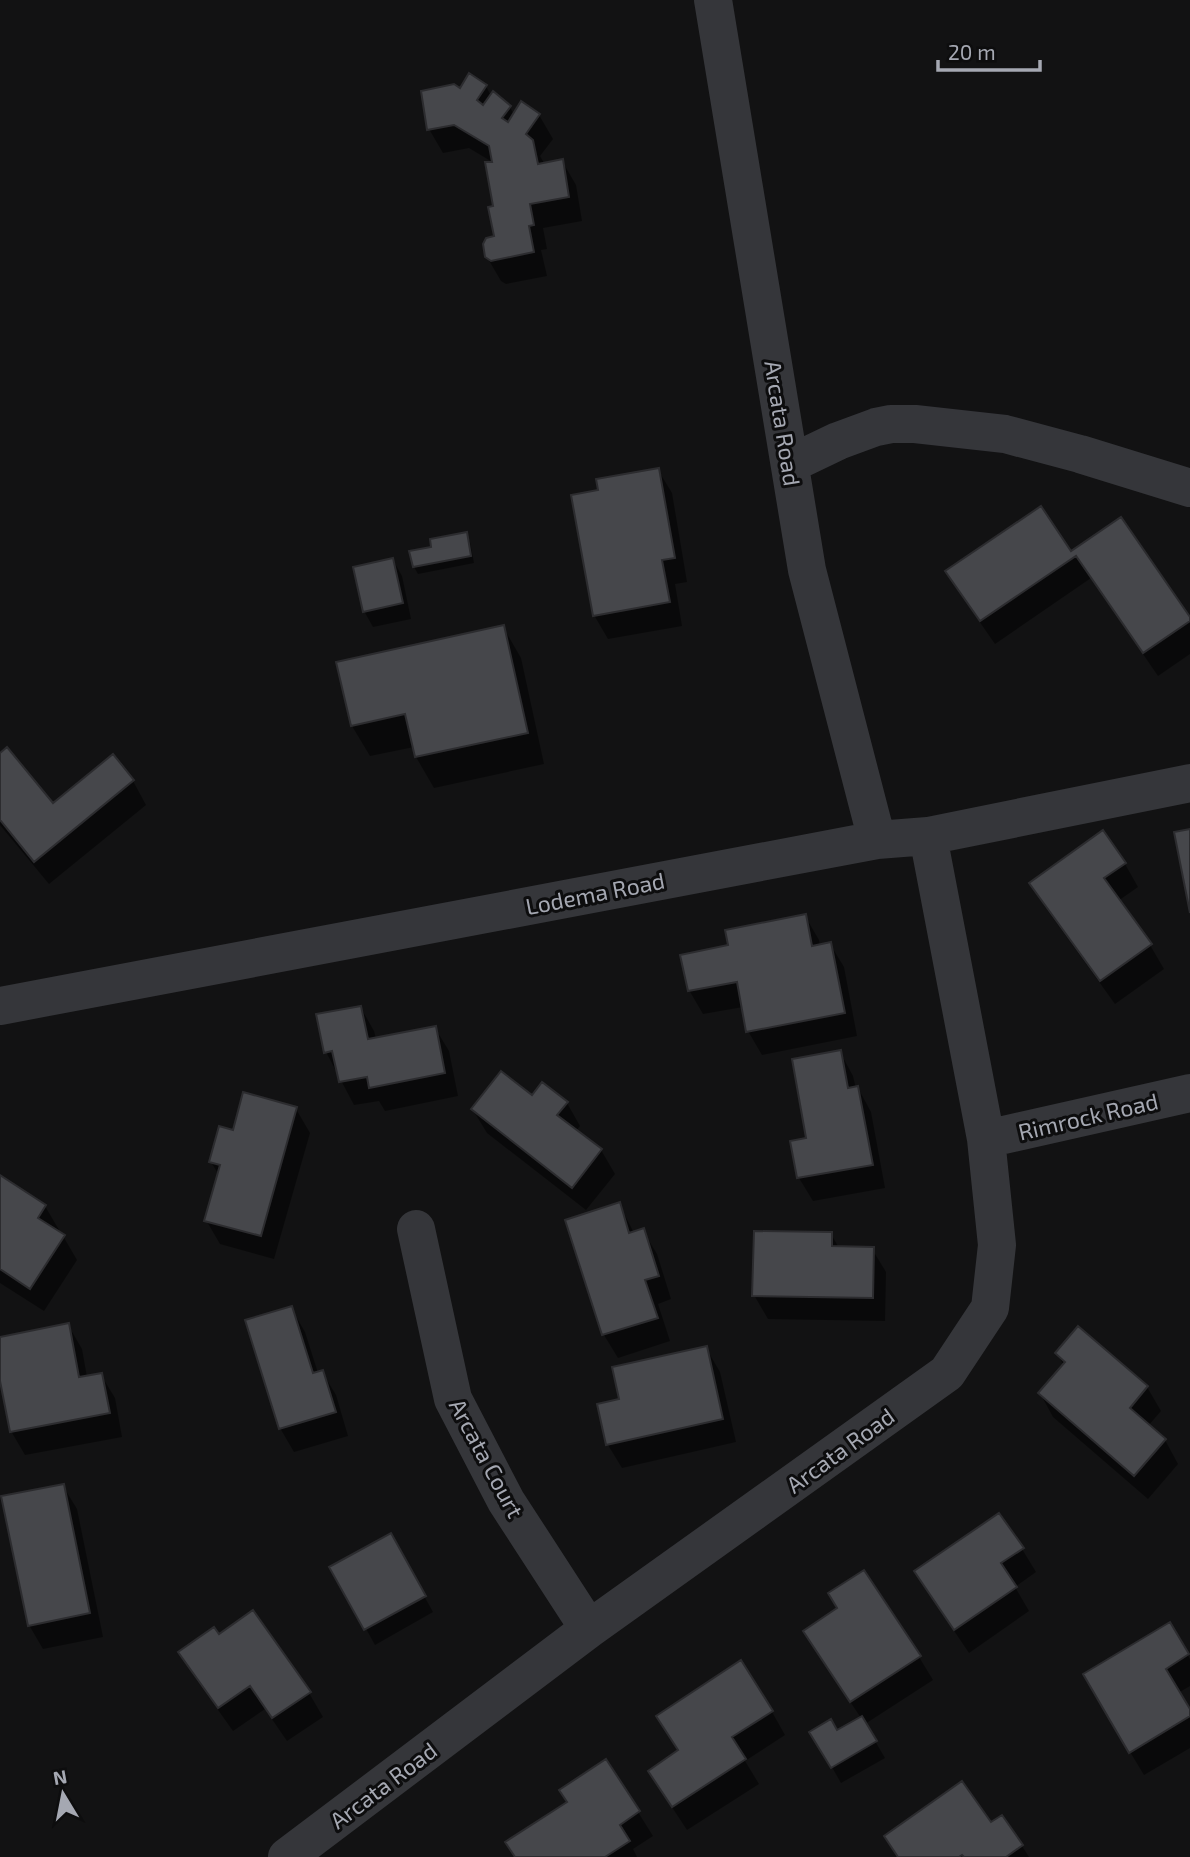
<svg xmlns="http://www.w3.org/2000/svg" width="1190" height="1857" font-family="'Exo 2',sans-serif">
<rect width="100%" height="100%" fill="#121213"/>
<path fill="#0007" d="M486 86 491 96 510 107 514 115H539L553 139 540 156 545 165 562 161 576 185 582 221 543 228 547 249 541 250 547 276 506 284 501 281 487 257 496 237 494 163 469 148 443 153 429 129 460 91Z
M658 470 672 493 687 582 675 584 682 626 608 639 594 615 600 492Z
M466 534 470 542 474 563 418 574 414 567 433 548Z
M1071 553 1190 620V654L1158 676 1091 578 995 644 961 595 948 572Z
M393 560 402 576 411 619 373 627 364 611Z
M503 627 521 658 544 764 434 788 416 757 414 747 370 756 352 726 338 663Z
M0 756 53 805 133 781 146 805 49 884 0 825Z
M1125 864 1138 887 1118 901 1150 945 1164 969 1115 1004 1045 907 1032 884Z
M805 916 819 940 820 946 830 944 844 967 857 1036 762 1055 748 1031 743 1007 703 1014 689 990 730 946Z
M361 1008 374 1031 376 1039 435 1028 449 1051 458 1096 385 1111 379 1101 354 1105 326 1052Z
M840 1052 853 1076 856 1089 858 1088 871 1112 885 1188 813 1201 799 1178 792 1142 808 1139Z
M532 1097 567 1103 580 1126 576 1131 601 1150 615 1174 586 1210 487 1133 473 1110Z
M296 1109 310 1133 274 1259 220 1244 206 1220 219 1175 211 1162 234 1132Z
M0 1177 45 1206 59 1230 57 1232 63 1236 77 1260 44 1311 0 1283Z
M619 1204 634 1233 643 1231 657 1254 671 1299 658 1304 670 1341 618 1358 604 1335 567 1221Z
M831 1234 839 1248 872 1249 886 1272 885 1321 768 1319 754 1295Z
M291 1308 305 1332 318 1373 322 1372 336 1395 348 1436 294 1452 280 1428Z
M68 1325 82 1349 87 1377 101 1375 115 1398 122 1437 25 1455 11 1431 0 1372V1338Z
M1079 1328 1147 1387 1161 1411 1148 1426 1165 1440 1178 1464 1148 1499 1053 1417 1040 1393 1064 1366 1057 1353Z
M706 1348 720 1372 736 1442 622 1468 608 1445 621 1400Z
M63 1486 77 1509 103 1637 43 1649 29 1625Z
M390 1535 433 1612 375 1645 332 1567Z
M1022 1549 1036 1572 1015 1587 1029 1611 969 1653 930 1595 916 1571Z
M839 1609 919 1657 933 1680 865 1724 885 1758 841 1783 812 1732 837 1733 861 1718 819 1655Z
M1169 1625 1190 1659V1686L1178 1693 1190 1712V1748L1144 1775 1098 1699Z
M219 1636 309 1693 323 1717 287 1741 265 1709 233 1731 194 1676 181 1652Z
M772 1712 785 1735 745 1761 759 1784 687 1830 664 1795 679 1752Z
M606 1761 653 1836 633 1849 637 1857H516Z
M991 1824 1022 1846 1029 1857H898L886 1837Z"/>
<path fill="#46474b" stroke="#2c2c2f" stroke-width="2" d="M469 73 487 85 477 100 483 105 493 91 511 106 502 118 508 122 521 101 540 114 526 134 533 140 538 164 563 159 569 197 530 204 534 225 529 226 534 252 491 261 485 257 483 244 486 238 494 236 488 207 493 206 485 162H492L489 146 454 125 427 130 421 91 454 84 460 88Z
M659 468 675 558 662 560 670 602 593 616 571 495 598 490 596 479Z
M1041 506 1071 551 1121 517 1190 617V621L1143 653 1076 556 980 621 945 571Z
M467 532 471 556 413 567 409 551 431 547 430 539Z
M393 558 403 603 363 612 353 567Z
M504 625 528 733 415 757 405 714 351 726 336 662Z
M7 747 53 803 113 754 134 780 34 862 0 820V753Z
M1190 829V913L1174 832Z
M1103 830 1126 863 1104 878 1152 944 1100 981 1029 883Z
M806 914 812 946 831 942 845 1013 746 1032 737 982 688 991 680 955 728 945 725 930Z
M361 1006 368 1039 436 1026 445 1073 369 1088 367 1077 339 1082 332 1051 324 1053 316 1014Z
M841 1050 848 1088 858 1086 873 1165 797 1178 790 1141 806 1138 792 1059Z
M501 1071 532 1095 542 1082 568 1102 557 1115 602 1149 572 1188 471 1109Z
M243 1092 297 1107 261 1236 204 1221 220 1165 209 1162 219 1126 233 1130Z
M0 1175 46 1205 38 1218 65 1235 30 1289 0 1269Z
M620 1202 629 1233 644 1228 659 1276 645 1280 658 1318 602 1335 565 1220Z
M754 1231 832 1232V1246L874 1247 873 1298 752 1296Z
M292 1306 313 1373 323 1370 336 1412 279 1429 245 1320Z
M69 1323 79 1377 102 1373 110 1413 10 1432 0 1381V1337Z
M1078 1326 1148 1386 1130 1408 1166 1439 1134 1476 1038 1393 1065 1362 1055 1353Z
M707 1346 723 1419 606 1445 597 1404 619 1399 612 1367Z
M64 1484 90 1613 28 1626 1 1496Z
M999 1513 1024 1548 1001 1563 1017 1587 954 1630 914 1571Z
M391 1533 426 1596 364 1630 329 1567Z
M864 1570 921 1656 850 1702 803 1631 837 1608 828 1593Z
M253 1610 311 1692 272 1718 250 1686 218 1708 178 1652 214 1627 219 1634Z
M1170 1622 1189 1654 1166 1669 1190 1709V1716L1129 1753 1083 1674Z
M741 1660 773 1711 732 1737 746 1759 672 1807 648 1771 678 1750 656 1716Z
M862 1716 877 1741 831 1768 809 1732 831 1719 837 1730Z
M606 1759 640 1811 620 1825 630 1841 605 1857H515L505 1842 567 1802 559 1790Z
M962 1781 991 1822 1002 1815 1023 1845 1006 1857H964L962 1855 959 1857H898L884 1836Z"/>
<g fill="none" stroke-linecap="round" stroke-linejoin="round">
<path stroke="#35363a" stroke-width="38" d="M713 0 807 570 877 840
M790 464 838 441 876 427 891 424H915L1005 434 1080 454 1190 488
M0 1006 877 840 928 836 1190 783
M986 1139 1190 1093
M416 1229 453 1399 506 1501 589 1629
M287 1857 589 1629 947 1373 990 1308 997 1245 986 1139 928 836"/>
</g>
<g text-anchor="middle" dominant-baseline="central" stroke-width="6" stroke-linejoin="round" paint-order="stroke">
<g font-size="23" fill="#a5a8b2" stroke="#0d0d0e">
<text transform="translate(783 423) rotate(81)">Arcata Road</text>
<text transform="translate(595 893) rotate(-11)">Lodema Road</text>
<text transform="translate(1088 1116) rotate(-13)">Rimrock Road</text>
<text transform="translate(840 1450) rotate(-36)">Arcata Road</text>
<text transform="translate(487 1458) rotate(62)">Arcata Court</text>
<text transform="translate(383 1785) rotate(-37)">Arcata Road</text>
</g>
</g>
<g transform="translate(63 1794) rotate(350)" stroke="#0d0d0e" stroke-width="5" paint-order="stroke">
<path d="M0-5L12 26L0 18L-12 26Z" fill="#a5a8b2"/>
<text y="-10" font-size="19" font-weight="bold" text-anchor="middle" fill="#a5a8b2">N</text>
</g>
<path d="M938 60v10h102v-10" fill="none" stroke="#a5a8b2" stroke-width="3.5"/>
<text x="948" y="60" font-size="21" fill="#a5a8b2" stroke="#0d0d0e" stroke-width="5" paint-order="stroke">20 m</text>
</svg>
